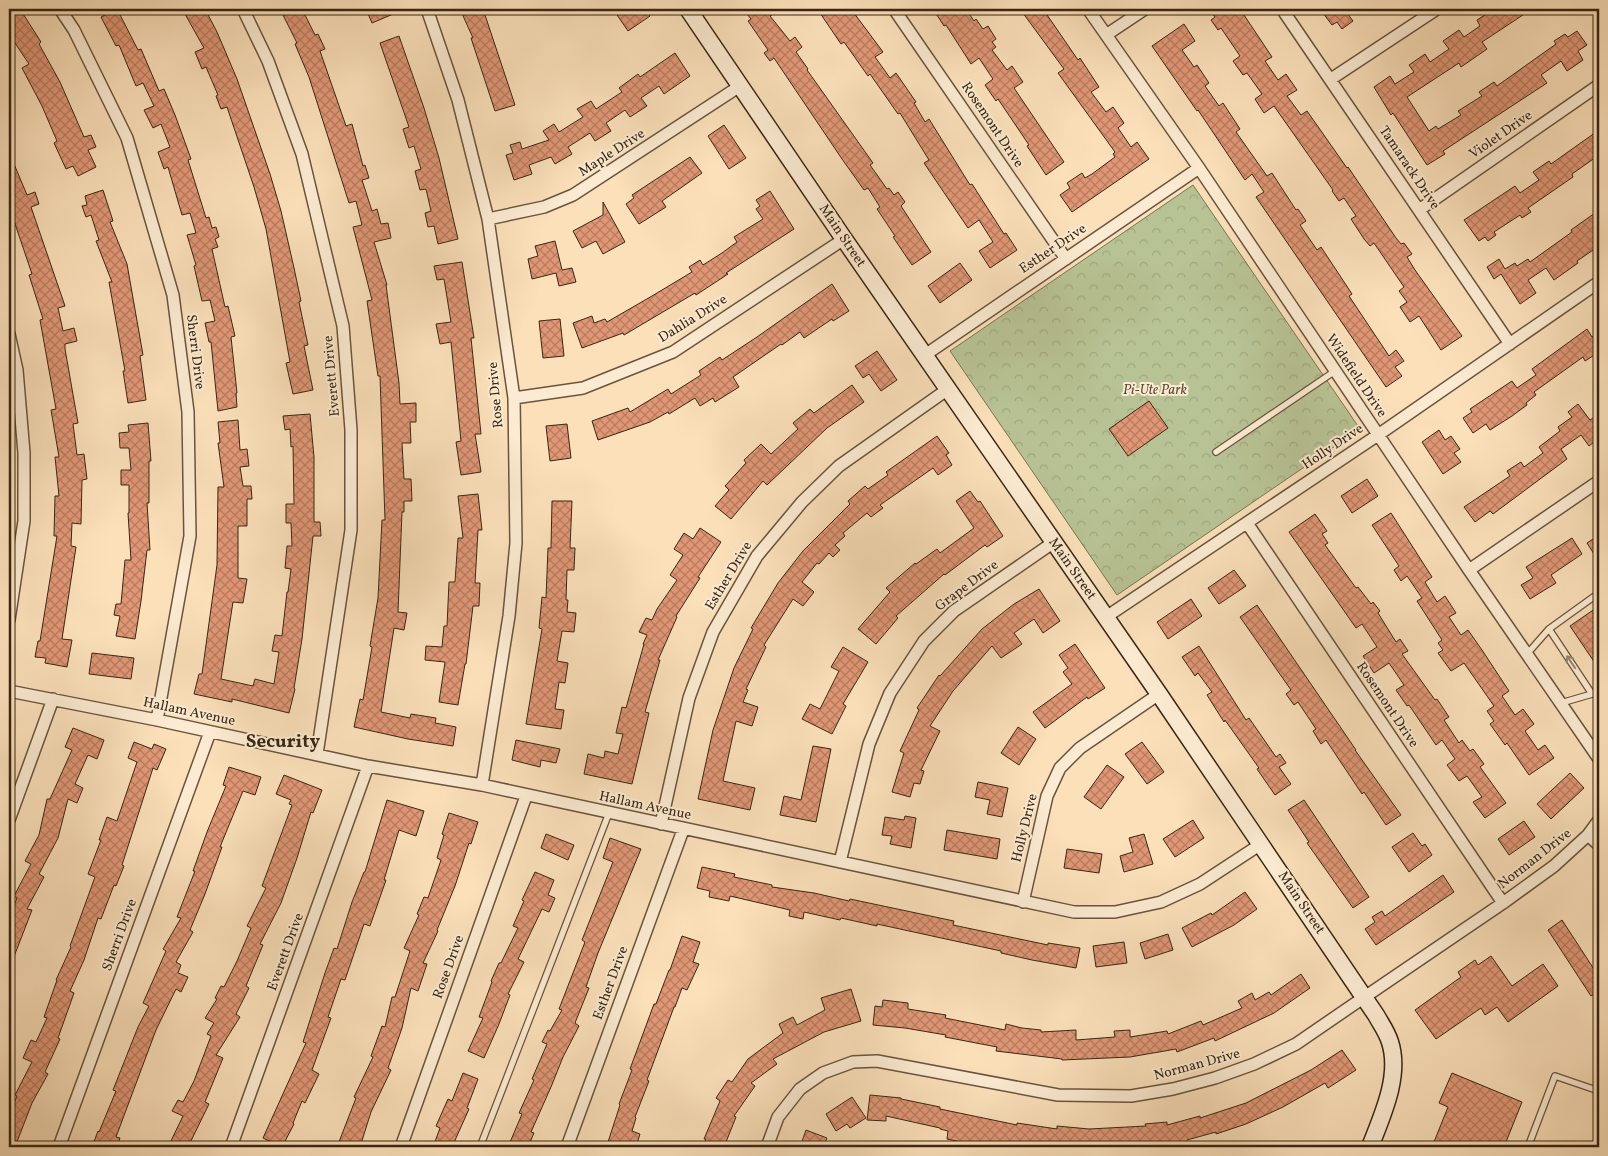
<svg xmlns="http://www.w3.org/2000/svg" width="1608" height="1156" font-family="Vollkorn,serif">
<defs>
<pattern id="forest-crowns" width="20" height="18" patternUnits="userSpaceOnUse" patternTransform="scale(1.25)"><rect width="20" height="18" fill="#b8c395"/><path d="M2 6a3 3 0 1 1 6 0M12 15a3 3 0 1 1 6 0" fill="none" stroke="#9fa780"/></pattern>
<pattern id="building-cross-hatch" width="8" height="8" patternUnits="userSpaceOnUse" patternTransform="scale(1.25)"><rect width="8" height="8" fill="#e19776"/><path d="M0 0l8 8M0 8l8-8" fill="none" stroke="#b77b60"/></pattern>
</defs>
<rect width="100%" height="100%" fill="#fbe0ba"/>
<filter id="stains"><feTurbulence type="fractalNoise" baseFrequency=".004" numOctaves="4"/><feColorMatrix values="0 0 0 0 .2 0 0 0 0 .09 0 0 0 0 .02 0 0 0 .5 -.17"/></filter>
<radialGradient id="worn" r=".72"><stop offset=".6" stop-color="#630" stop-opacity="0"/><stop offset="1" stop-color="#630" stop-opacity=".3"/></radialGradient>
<path fill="url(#forest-crowns)" stroke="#787454" d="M1193 185 1360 429 1117 595 950 351Z"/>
<path fill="url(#building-cross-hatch)" stroke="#392613" d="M9 9H20L41 42 39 44 60 82 84 137 91 135 96 147 88 150 96 167 78 176 73 166 66 169 54 143 57 141 42 106 22 68 29 64 15 43 9 47Z
M117 9 138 50 141 49 159 91 164 89 175 115 191 159 188 160 206 218 209 217 212 228 216 227 219 237 215 239 218 247 212 249 225 307 228 306 235 336 231 337 237 393H236L237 407 218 411 211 342H209L205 323 215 321 210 300 202 301 194 266 196 265 187 235 196 233 190 213 182 215 168 167 164 169 158 152 170 147 161 124 153 128 144 110 154 106 143 83 136 86 119 45 116 46 101 17Z
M194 9H205L217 32 237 79 270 174 281 211 294 268 301 301 299 302 308 345 304 346 313 390 293 394 286 363 290 362 266 229 254 187 227 107 221 109 216 96 218 95 206 67 202 69 195 52 204 48 185 14Z
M280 9H302L315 35 318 34 325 49 320 51 346 126 352 124 363 166 365 165 369 178 362 180 372 211 377 209 381 224 388 223 391 238 374 242 387 285H386L399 383 400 404 416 403V422H410L411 443H402L404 479H411L412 501H404V512H402L398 612 407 613 404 630 394 628 381 712 410 718 411 714 436 718 435 723 456 727 453 746 408 739 354 727 360 699 363 700 372 647 370 646 378 598 382 520H385L380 376H378L367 301 372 300 353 227 362 225 356 201 349 203 309 77 295 44 297 43Z
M366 9H405L372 23Z
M460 9H483L515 105 495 111 471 38H473Z
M613 9H644L650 16 628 31Z
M743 9H781L770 16 790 41 795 37 802 47 796 52 808 69 807 70 873 163 870 165 887 189 889 188 894 195 898 192 905 202 901 206 931 252 912 265 893 237 895 236 877 209 880 207 868 188 864 190 842 159 774 58 770 61 764 53 768 50 748 21 751 19Z
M826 9H851L883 52 875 57 890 78 896 73 916 102 914 103 925 122 929 119 970 185 972 184 1004 234 1006 233 1017 250 990 268 979 251 993 242 979 220 968 228 924 163 929 160 900 113 898 114 870 74 868 76 844 42 841 44 820 13Z
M933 9H966L974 21 976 19 983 29 988 26 996 39 992 42 996 47 992 50 1007 70 1012 66 1023 82 1014 88 1064 162 1046 175 1027 146 1029 145 998 99 996 101 985 85 993 79 979 58 971 64 946 25 944 26Z
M1020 9H1043L1078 60 1080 58 1099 87 1091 92 1106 112 1113 107 1124 123 1118 128 1131 147 1137 142 1149 159 1072 212 1060 195 1070 188 1067 183 1082 173 1085 178 1092 174 1115 157 1113 154 1115 152 1058 73 1064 69Z
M1209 9H1240L1272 57 1265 61 1278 80 1286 74 1297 90 1287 96 1301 115 1307 111 1347 168 1348 167 1396 238 1401 244 1404 243 1412 254 1407 257 1415 270 1462 336 1441 350 1419 316 1410 322 1400 307 1407 302 1399 291 1404 287 1374 243 1370 246 1364 239 1351 219 1356 216 1344 198 1339 201 1332 191 1333 190 1274 106 1264 113 1255 99 1262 94 1247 73 1243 75 1233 61 1240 56 1221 28 1218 30 1211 20 1215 17Z
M1320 9H1344L1353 21 1342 29 1337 22 1332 25Z
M1494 9H1532L1482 42 1487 49 1461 67 1459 63 1407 97 1429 131 1436 126 1438 129 1461 115 1458 111 1482 96 1479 92 1494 82 1497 86 1556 44 1554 41 1565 34 1568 37 1577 31 1587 45 1578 51 1583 60 1567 71 1561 61 1541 75 1547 83 1443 151 1445 154 1427 165 1393 113 1391 115 1374 87 1390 76 1395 84 1414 72 1409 65 1425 54 1430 62 1449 49 1443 41 1459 30 1464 37 1480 26 1477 20Z
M1184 24 1195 41 1182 50 1194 67 1197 65 1209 83 1205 86 1219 106 1223 103 1240 129 1236 132 1267 176 1272 173 1296 210 1298 209 1306 221 1300 225 1317 250 1321 247 1352 294 1349 296 1389 356 1396 350 1404 361 1395 367 1402 376 1386 387 1256 197 1264 192 1252 174 1245 180 1198 110 1197 111 1152 46Z
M399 36 424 108 439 158 458 239 438 244 434 226 428 227 425 213 431 211 426 189 420 190 415 171 421 169 414 146 409 148 403 129 409 127 380 43Z
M675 53 690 76 664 94 659 86 641 98 647 106 630 117 625 110 606 123 611 131 595 141 590 133 568 147 572 154 555 164 551 157 529 165 532 174 514 180 506 155 513 153 510 145 520 142 522 149 549 140 543 131 554 124 559 132 583 117 577 109 591 101 596 109 622 92 619 88 638 74 640 77Z
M724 125 746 158 729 169 708 136Z
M1599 130V155L1572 174 1573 177 1528 208 1531 212 1522 218 1520 215 1494 232 1496 235 1488 241 1485 237 1479 241 1464 220 1515 186 1520 193 1539 180 1533 172 1549 161 1551 164Z
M9 152 27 195 35 192 39 204 31 207 65 306 58 308 63 331 74 328 77 341 65 344V349L78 423 73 424 77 455 84 454 87 479 82 480 81 524 72 523 71 546 76 547 62 639 72 640 67 667 45 663 46 658 35 657 38 641H40L57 536H54L55 496H59L55 457H59L51 410 56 409 40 320 43 319 29 275 32 274 9 206Z
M690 157 702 173 662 201 666 207 639 224 626 204 634 198 632 195Z
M103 190 113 221 110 222 127 264 143 355 140 356 146 400 128 403 123 371H125L109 282H112L96 241 99 240 91 215 86 217 82 206 87 205 85 196Z
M770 191 794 229 726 273 728 274 696 295 695 293 624 335 623 333 582 348 573 323 592 316 594 323 605 319 607 322 652 296 692 272 689 267 700 260 703 265 722 253 737 242 734 237 763 219 756 209 760 206 756 200Z
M603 202 625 242 603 254 596 241 582 248 573 231 603 215Z
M1595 213 1599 220V246L1577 261 1578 263 1554 280 1546 268 1528 280 1536 293 1520 304 1501 274 1494 279 1487 267 1499 259 1505 269 1515 263 1517 266 1528 259 1530 262 1572 232 1571 230Z
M555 241 562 270 572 268 576 282 559 286 556 273 532 279 528 259 538 256 535 246Z
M462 262 474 338H471L481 434H475L481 472 461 475 456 442 461 441 451 342 440 344 436 324 451 322 444 279 437 280 434 266Z
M960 263 972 280 940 303 928 286Z
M832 284 849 311 833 321 832 319 804 338 800 332 782 345 781 344 733 377 739 387 715 402 713 398 700 406 695 398 669 414 668 412 650 422 598 440 592 421 628 408 630 412 668 389 671 394 701 375 699 371 720 357 722 360 757 337Z
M560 319 564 356 543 358 539 321Z
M1587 329 1592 337 1599 332V352L1585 361 1583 357 1534 392 1536 395 1526 403 1527 405 1512 416 1490 430 1486 424 1473 433 1463 418 1472 412 1470 409 1512 381 1517 388 1536 375 1532 369Z
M877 351 897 380 881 391 869 374 863 378 855 366Z
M852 385 864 402 827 428 767 485 763 481 731 519 715 506 729 490 725 486 746 463 744 460 761 444 771 454 798 429 793 423 810 409 814 413Z
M1149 401 1168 428 1128 456 1109 429Z
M1578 404 1590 420 1599 414V438L1589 446 1581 435 1561 449 1567 459 1493 514 1490 511 1475 522 1464 507 1510 476 1507 471 1521 462 1524 467 1543 453 1539 447 1560 431 1558 427 1572 417 1568 412Z
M310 414 314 457V522H320L321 536H313L302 639 294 688 295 689 289 713 232 699V702L194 694 199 674H202L217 565 218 487H224L218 443H220L218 422 238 420 240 450 247 449 249 466 240 467 243 486H251L252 499H247V526H238V578L247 579 243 603 233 602 221 679 253 686 255 679 274 684 279 652 272 651 275 635 282 636 287 592H288L291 569 285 568 287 546H292L291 523H286V504H294L293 446 291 447 290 429 285 430 283 416Z
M148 423 151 461H149V503H147L150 550H147L141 601 135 639 116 636 120 616 114 615 116 604H121L125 560H131L128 513H129V485H121V470H131L129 448H120L119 433 129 432 128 425Z
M567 424 571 458 550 461 546 426Z
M1439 430 1445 440 1451 436 1460 449 1454 453 1461 462 1443 474 1422 442Z
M937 436 949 453 946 455 952 465 938 475 933 468 880 505 883 508 871 517 867 513 843 533 845 536 835 545 840 550 833 557 829 553 819 564 817 563 802 582 814 592 803 606 793 599 764 645 766 647 746 689 748 690 743 702 758 707 752 726 736 721 723 781 755 788 750 810 698 799 713 730 734 668 753 629 751 628 778 583 803 551 850 504 848 501 865 486 868 489 888 475 886 472Z
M1367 479 1378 496 1352 513 1341 496Z
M970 491 978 502 980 501 1003 536 987 547 985 545 945 575 944 574 896 616 898 618 876 644 858 629 890 592 886 588 915 563 916 564 937 549 940 553 974 528 956 501Z
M478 494 482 530H478L475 583H480L479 606H473L466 664H465L458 705 439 702 445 662 425 660 426 646 442 647 444 626H447L449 582H455L458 538H463L458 496Z
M552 501H572L570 548H575L574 570H567L566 600H568L567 612 576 613 574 632 562 631 557 661 568 663 565 683 559 682 555 709 564 710 561 729 526 724 542 629 539 628 542 597 546 598 548 548H551Z
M1391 513 1432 577 1425 582 1437 602 1445 596 1456 613 1449 617 1461 635 1468 630 1482 650 1509 691 1502 696 1515 715 1523 709 1534 724 1525 731 1538 750 1545 745 1554 758 1529 775 1507 743 1505 745 1490 724 1494 721 1487 711 1494 706 1464 663 1451 671 1438 653 1443 650 1438 643 1442 640 1417 601 1422 598 1407 576 1401 581 1394 570 1399 566 1372 525Z
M1315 514 1327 531 1322 534 1328 543 1325 545 1356 588 1358 587 1371 604 1373 602 1380 611 1378 613 1396 642 1400 639 1408 651 1402 654 1435 700 1437 699 1449 717 1444 720 1459 743 1462 740 1470 751 1473 749 1484 764 1480 767 1506 803 1485 818 1473 802 1482 797 1467 776 1459 781 1447 765 1455 759 1442 740 1436 745 1409 705 1407 706 1396 690 1404 685 1389 663 1374 673 1363 656 1377 647 1362 624 1356 628 1289 532Z
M700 528 721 542 698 577 700 578 676 616 677 617 658 660H660L645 712 649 713 632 784 584 774 588 754 604 758 605 751 618 754 623 734 616 733 622 707 626 708 644 644H643L647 635 639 632 646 618 652 620 657 609 677 580 670 575 683 555 674 549 684 533 693 539Z
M1599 535V562L1587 543Z
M1572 538 1582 554 1551 575 1556 583 1530 599 1521 585 1533 578 1526 567Z
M1234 570 1246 586 1219 604 1208 588Z
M1039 589 1060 621 1043 633 1034 619 1014 633 1022 644 1001 658 992 646 953 691 930 726 940 731 921 770 924 771 920 784 914 783 910 797 892 792 904 753 900 751 919 710 917 708 939 675 940 676 982 629 1014 604Z
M1191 599 1202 616 1168 639 1157 622Z
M1257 605 1356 750H1355L1401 815 1386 825 1364 792 1362 794 1326 740 1321 744 1313 731 1316 729 1298 702 1294 705 1286 694 1291 690 1240 617Z
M1599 606V669L1570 626Z
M1075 644 1105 688 1088 699 1087 697 1045 728 1033 712 1072 684 1063 672 1068 668 1059 655Z
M1199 646 1246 720 1249 718 1276 757 1280 754 1286 763 1279 767 1291 784 1275 795 1257 769 1259 768 1225 720 1224 722 1207 695 1212 692 1198 673 1195 676 1182 657Z
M843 647 868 662 843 704 846 706 832 734 802 719 810 704 820 709 839 671 831 667Z
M92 653 134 658 131 679 89 674Z
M1018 727 1036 739 1019 765 1001 753Z
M73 728 104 740 97 759 88 755 75 784 83 788 77 803 68 799 58 838 39 874 44 877 27 909 32 910 10 967H9V918L17 898 14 896 31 864 25 861 39 835 47 799H50L72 750 65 747Z
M516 740 560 749 556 763 541 760 540 767 512 760Z
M134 742 152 749 154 744 166 749 157 770 153 768 122 865 124 866 116 886 114 885 101 919 98 918 84 960 70 991 74 993 58 1038 60 1039 45 1072 48 1074 32 1103 15 1147H9V1116L17 1096 15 1095 32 1062 23 1058 31 1040 36 1042 47 1018 44 1017 57 980H56L71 947 70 946 95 877 88 874 101 840H99L107 817 117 821 137 762 128 758Z
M1142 742 1164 772 1147 784 1125 754Z
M813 746 831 749 816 822 780 815 784 796 801 800Z
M1107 765 1124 777 1101 809 1084 797Z
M229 767 261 777 255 795 243 791 220 847H222L205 894 190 930 193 932 176 962 181 965 178 973 188 977 181 992 176 989 156 1030 116 1137 120 1138 117 1147H92L98 1131 99 1132 116 1091 113 1090 138 1027 149 1006 143 1003 166 951 163 949 181 918 177 917 195 871H193L207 832 226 786 223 785Z
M1570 773 1584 788 1551 819 1537 804Z
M284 775 322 790 313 813 311 812 297 858 281 903 260 944 263 945 246 986 249 988 236 1014 240 1017 216 1055 223 1058 205 1102 209 1104 188 1147H168L183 1116 172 1111 178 1100 183 1102 194 1081 211 1036 207 1034 214 1023 205 1018 217 999 215 998 221 986 224 987 237 961 251 928 247 926 266 888 262 886 292 805 289 804 291 800 276 794Z
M978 782 1008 788 1002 817 987 814 990 800 975 797Z
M387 800 424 811 416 836 399 830 384 880H386L370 926 364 924 345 980 341 979 328 1017 331 1018 312 1070 319 1074 305 1103 302 1101 293 1123 294 1124 282 1147 263 1138 306 1043 303 1042 325 973 334 948 337 949 352 902 364 872H365Z
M1304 800 1369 897 1353 908 1307 843 1309 842 1288 810Z
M449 813 478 822 471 844 469 843 455 886 437 930 438 931 423 963 427 964 418 991 411 988 402 1028 388 1068 391 1070 371 1112 360 1147H337L356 1098 354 1097 373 1057 371 1056 382 1026 385 1027 392 997H395L410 951 404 948 419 915 417 914 424 897 428 898 441 860 437 858 444 835 442 834Z
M905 816 916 818 911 848 890 844 892 836 882 835 885 817 904 820Z
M1193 820 1204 838 1175 857 1163 839Z
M1524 821 1535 837 1509 855 1498 839Z
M947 830 1000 839 997 859 944 850Z
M1413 833 1422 846 1425 844 1432 855 1409 872 1392 847Z
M546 834 574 845 568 860 541 848Z
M1144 834 1153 864 1124 872 1120 856 1133 852 1129 838Z
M610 838 641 849 598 953 586 987 589 988 575 1023 579 1026 563 1057 551 1087 531 1132 534 1133 528 1147H508L522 1114 519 1113 534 1080 532 1079 547 1044 542 1042 548 1030 550 1031 562 1010 559 1009 585 942 582 940 613 862 603 858Z
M1067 849 1102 854 1099 873 1064 868Z
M702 867 735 874 734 877 772 885V887L814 893 849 901 850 899 954 921 953 925 1048 945V943L1080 948 1076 968 1032 960 1001 953V951L877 924V926L841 918 840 920 804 912 803 919 789 916 790 910 730 896 729 901 709 897 710 891 697 888Z
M535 872 554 880 548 895 555 898 549 912 542 909 518 959 524 962 508 994 510 995 499 1024 484 1058 468 1051 483 1018 479 1017 492 982 491 981 499 963H501L518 928 513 926 524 901 522 900Z
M1443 875 1454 892 1376 945 1365 929 1375 922 1372 917 1382 911 1385 916Z
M1245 892 1257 909 1234 925 1192 947 1182 928 1211 913 1212 915Z
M1562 920 1599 977V991L1591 996 1548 930Z
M1168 934 1173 950 1145 959 1140 943Z
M682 936 700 942 693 962 699 964 687 990 682 988 675 1007H674L647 1080 649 1081 635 1117 636 1118 632 1131 640 1134 636 1147H624L608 1142 620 1105 619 1104 632 1070 630 1069 654 1004H656L669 970H670Z
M1124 942 1127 963 1096 967 1093 946Z
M1491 956 1512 986 1543 964 1558 986 1508 1022 1497 1007 1485 1015 1481 1008 1436 1039 1415 1010 1461 977 1458 972 1475 960 1478 965Z
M1301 974 1310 988 1274 1013 1215 1041 1214 1038 1177 1052 1176 1049 1130 1057 1062 1060V1059L996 1051 997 1047 945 1037 946 1035 905 1028 873 1025 875 1006 882 1007 883 1000 908 1003V1009L946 1015 945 1018 1005 1030 1006 1024 1022 1028 1041 1030V1032L1076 1030V1040L1115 1037 1114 1031 1130 1030V1037L1167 1031 1168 1034 1201 1021 1203 1025 1242 1008 1238 1001 1252 993 1255 1000 1269 992 1271 995Z
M851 989 861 1021 824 1032 773 1059 777 1064 751 1083 755 1086 734 1116 736 1117 724 1147H703L706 1139H704L720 1101 716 1098 728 1080 732 1082 748 1059 783 1033 779 1024 793 1017 797 1025 825 1010 821 998Z
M1342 1050 1356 1070 1328 1088 1325 1083 1283 1107 1246 1124 1216 1134V1132L1187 1140 1189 1147H1176L1175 1142 1132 1147H1070L1047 1145V1147L1030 1144V1147H974L975 1145 947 1139 948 1131 940 1129V1128L886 1116V1121L867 1120 870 1095 901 1098V1099L940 1107V1109L1017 1125V1123L1057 1129V1126L1089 1129 1146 1126 1145 1124 1167 1122V1125L1200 1116V1118L1246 1103 1311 1070Z
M463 1073 478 1079 467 1108 469 1109 452 1147H433L440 1128 436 1126 448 1099 452 1101Z
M1452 1073 1522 1102 1504 1147H1485L1474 1143 1472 1147H1432L1448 1107 1439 1103Z
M852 1097 866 1118 850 1128 847 1124 836 1131 826 1114Z
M806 1130 827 1138 823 1147H800Z"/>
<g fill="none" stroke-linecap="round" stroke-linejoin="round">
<defs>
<path id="lane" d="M1216 452 1335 371
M1549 629 1592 694
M1527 654 1549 629 1599 593
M1561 703 1599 692
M480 1147 609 813
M1528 1147 1555 1076 1599 1091"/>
<path id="street" d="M60 9 74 30 127 138 173 295 188 412 190 536 157 720
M243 9 268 61 302 154 343 326 351 430V530L317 754
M427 9 458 100 488 219 514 398 516 543 509 616 482 785
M894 9 1066 259
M1088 9 1199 168 1469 570 1599 759
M1282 9 1510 344
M1106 35 1145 9
M1331 79 1437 9
M1419 210 1599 85
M488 219 544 207 573 195 740 86
M9 334 17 370 24 453V521L9 620
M925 355 1199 168
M514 398 583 388 673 352 844 239
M1247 523 1503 903
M1469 570 1599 481
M1106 617 1378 435 1599 282
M9 691 157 720 368 766 482 785 1074 912H1115L1161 902 1200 884 1261 844
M9 820 53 699
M661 824 689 698 713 632 757 556 802 502 839 466 948 389
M1588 835 1599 845
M840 862 869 744 890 693 924 641 954 611 1054 542
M1023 902 1047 796 1060 768 1080 748 1159 694
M59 1147 210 732
M231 1147 368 766
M401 1147 526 796
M567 1147 683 830
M767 1147 778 1117 800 1089 823 1073 853 1062 877 1061 1058 1095 1131 1096 1173 1089 1215 1078 1254 1064 1296 1044 1347 1009 1503 903 1554 866 1588 835 1599 820"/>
<path id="secondary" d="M688 9 844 239 1159 694 1376 1015C1381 1024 1387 1032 1390 1042 1401 1076 1382 1116 1370 1147"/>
</defs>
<use href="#lane" stroke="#6a543d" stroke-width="8"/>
<use href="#street" stroke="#6a543d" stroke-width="14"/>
<use href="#secondary" stroke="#392613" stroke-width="19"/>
<use href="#lane" stroke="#fcebd2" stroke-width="5.5"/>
<use href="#street" stroke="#fcebd2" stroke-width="11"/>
<use href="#secondary" stroke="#fcebd2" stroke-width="16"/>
</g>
<defs><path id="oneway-shaft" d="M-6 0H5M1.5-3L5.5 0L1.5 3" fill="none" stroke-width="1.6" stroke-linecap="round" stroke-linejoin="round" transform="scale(1.25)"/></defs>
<use stroke="#9a8872" href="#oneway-shaft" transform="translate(1571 662) rotate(-124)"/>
<g text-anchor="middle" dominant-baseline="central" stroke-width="4" stroke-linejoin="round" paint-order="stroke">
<g font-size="14" fill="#392613" stroke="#fcebd2">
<text transform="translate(992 125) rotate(56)">Rosemont Drive</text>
<text transform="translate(1501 135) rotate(-35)">Violet Drive</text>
<text transform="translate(612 153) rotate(-33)">Maple Drive</text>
<text transform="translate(1409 168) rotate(56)">Tamarack Drive</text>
<text transform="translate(842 236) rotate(56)">Main Street</text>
<text transform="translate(1053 249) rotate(-34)">Esther Drive</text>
<text transform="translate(693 319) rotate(-32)">Dahlia Drive</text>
<text transform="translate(195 352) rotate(83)">Sherri Drive</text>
<text transform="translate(332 376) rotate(-95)">Everett Drive</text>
<text transform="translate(1356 376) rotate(56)">Widefield Drive</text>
<text transform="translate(496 395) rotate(-95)">Rose Drive</text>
<text transform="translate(1333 447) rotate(-34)">Holly Drive</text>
<text transform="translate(1072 569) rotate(55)">Main Street</text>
<text transform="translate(729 576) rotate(-59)">Esther Drive</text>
<text transform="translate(967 586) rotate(-37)">Grape Drive</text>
<text transform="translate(1387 705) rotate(56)">Rosemont Drive</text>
<text transform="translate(189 712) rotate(12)">Hallam Avenue</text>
<text transform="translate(645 806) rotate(12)">Hallam Avenue</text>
<text transform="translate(1025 828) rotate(-76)">Holly Drive</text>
<text transform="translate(1535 859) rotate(-38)">Norman Drive</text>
<text transform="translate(1301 903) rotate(56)">Main Street</text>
<text transform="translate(120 935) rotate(-70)">Sherri Drive</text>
<text transform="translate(286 952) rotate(-70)">Everett Drive</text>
<text transform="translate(449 967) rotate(-70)">Rose Drive</text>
<text transform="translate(611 983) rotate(-70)">Esther Drive</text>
<text transform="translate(1197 1065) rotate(-15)">Norman Drive</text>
</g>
<g font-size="14" font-style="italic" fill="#594d34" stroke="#fcebd2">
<text x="1155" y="390">Pi-Ute Park</text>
</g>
<g font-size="19" font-weight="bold" fill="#392613" stroke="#fcebd2">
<text x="283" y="742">Security</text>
</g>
</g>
<rect width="1608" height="1156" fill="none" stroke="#fbe0ba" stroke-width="30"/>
<rect x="10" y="10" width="1588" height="1136" fill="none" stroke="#392613" stroke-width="2.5"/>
<rect x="15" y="15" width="1578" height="1126" fill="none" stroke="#392613"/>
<rect width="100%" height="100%" filter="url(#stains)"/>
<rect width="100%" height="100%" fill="url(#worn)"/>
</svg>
